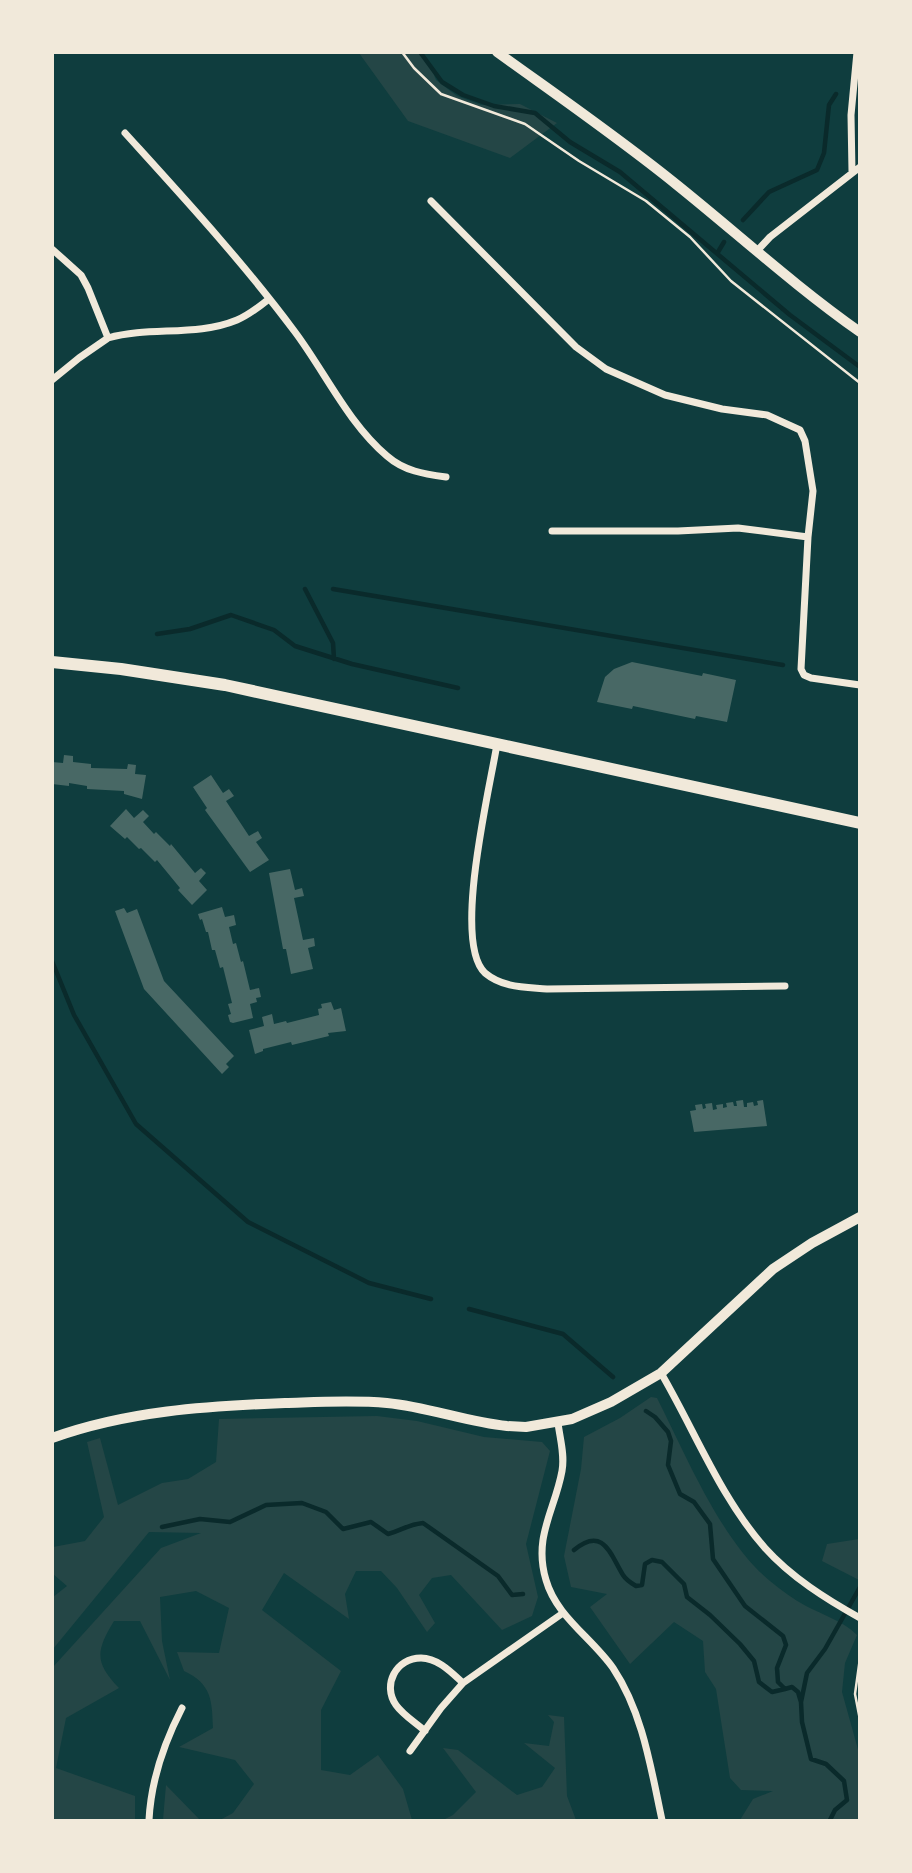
<svg xmlns="http://www.w3.org/2000/svg" width="912" height="1873" font-family="Rubik,sans-serif">
<rect width="100%" height="100%" fill="#0f3d3e"/>
<path fill="#244646" d="M359 53H422L430 65 436 80 457 96 481 105 520 104 557 123 510 158 408 121Z
M651 1397 657 1398C686 1455 721 1541 770 1581 781 1590 793 1599 806 1606 823 1615 843 1621 857 1635L845 1663 842 1692 859 1753V1820H740L753 1799 773 1791 741 1790 730 1778 716 1689 705 1672 703 1641 674 1622 630 1664 590 1607 607 1594 571 1587 564 1556 581 1469 584 1437 620 1418Z
M377 1416 417 1421 484 1437 542 1442 550 1451 526 1544 538 1597 532 1616 502 1630 451 1575 432 1578 419 1595 435 1623 427 1632 397 1588 381 1571H356L345 1594 349 1619 284 1573 262 1610 341 1671 321 1710V1770L350 1775 378 1755 403 1789 412 1820H220L233 1813 254 1784 235 1760 179 1747 213 1728C212 1701 212 1684 184 1671L177 1652 219 1653 229 1608 196 1591 160 1597 162 1641 170 1680 140 1621H114C96 1651 94 1662 119 1688L66 1718 56 1768 135 1796V1820H53V1667L161 1548 201 1533 149 1532 53 1649V1597L67 1586 53 1574V1547L85 1541 104 1517 87 1442 100 1438 118 1505 162 1483 188 1479 216 1462 219 1419Z
M859 1539V1580L822 1561 827 1544Z
M548 1715 564 1717 567 1796 576 1820H443L453 1815 476 1792 443 1748 458 1750 517 1795 542 1787 555 1768 524 1743 549 1746 554 1722Z
M166 1785 200 1820H163Z"/>
<g fill="none" stroke-linecap="round" stroke-linejoin="round">
<path stroke="#0a2a2b" stroke-width="4.5" d="M420 52 442 82 463 95 494 106 535 113 570 142 620 172 790 315 860 367
M743 220 769 192 817 170 824 153 829 105 836 94
M718 252 724 242
M305 589 333 643 334 659
M333 589 783 665
M157 634 190 629 231 615 274 630 295 646 352 664 458 688
M52 961 74 1015 136 1124 248 1222 369 1283 431 1299
M469 1309 563 1334 613 1377
M646 1411 655 1417 668 1432 671 1441 668 1465 680 1494 694 1502 710 1524 713 1559 745 1606 783 1636 786 1645 777 1668 778 1682 785 1689 792 1687 798 1692 801 1702
M162 1527 200 1519 230 1522 266 1505 302 1503 326 1512 343 1529 371 1522 388 1534C403 1530 406 1525 423 1523L498 1576 512 1595 523 1594
M574 1550C604 1525 611 1556 623 1575 626 1580 631 1583 636 1586L642 1585 645 1564 652 1560 662 1562 684 1584 687 1597 710 1615 740 1644 754 1661 759 1682 772 1692 785 1689
M830 1820 835 1810 847 1800 844 1781 826 1764 811 1759 802 1722 801 1702 807 1673 825 1649 860 1587"/>
</g>
<path fill="#486865" d="M632 662 702 676 703 673 736 680 727 722 696 716 695 719 633 706 632 709 597 702 605 677 614 669Z
M64 755 73 756V762L91 764V768L127 769 128 764 136 765 135 774 146 775 142 799 124 794V791L87 789V786L69 783V786L52 784V762L63 763Z
M211 775 223 793 229 789 234 796 226 801 249 836 258 831 262 838 256 842 269 860 250 872 205 810 207 808 193 787Z
M126 809 134 818 143 810 149 816 143 822 154 834 156 832 170 846 171 844 195 873 201 868 206 873 199 881 207 890 192 905 178 890 180 888 157 860 155 862 141 848 139 849 127 837 125 839 110 826Z
M290 869 295 890 302 888 304 896 294 898 303 940 314 938 315 946 308 948 313 969 291 974 286 949H283L269 873Z
M222 907 225 917 234 915 236 925 229 927 233 944 236 943 241 962 243 961 250 990 259 988 261 997 256 998 257 1002 250 1004 253 1018 233 1023 230 1022 228 1015 231 1014 228 1004 232 1003 223 967 220 968 215 950H212L208 932H206L202 919 200 920 198 914Z
M124 908 127 913 137 909 164 981 234 1056 226 1064 229 1067 222 1074 144 989 115 911Z
M331 1002 334 1010 341 1008 346 1031 328 1033 329 1036 292 1045 291 1042 263 1049V1051L255 1054 249 1030 264 1026 262 1017 272 1014 274 1024 286 1021 287 1023 319 1015 318 1009 322 1008 321 1004Z
M743 1100 744 1107H747V1103L753 1102 754 1106 758 1105 757 1101 763 1100 767 1126 694 1132 690 1111 696 1110 695 1105 702 1104 703 1109 706 1108 705 1104 712 1103 713 1110 717 1109 716 1105 723 1104V1108L727 1107 726 1103 733 1102 734 1106H737L736 1101Z"/>
<g fill="none" stroke-linecap="round" stroke-linejoin="round">
<path stroke="#f1e9da" stroke-width="2.5" d="M402 52 414 68 441 94 525 124 579 161 646 201 690 237 731 281 860 383
M860 1658 855 1694 860 1720"/>
<path stroke="#f1e9da" stroke-width="7" d="M125 133C183 197 243 262 295 332 325 372 348 423 387 456 404 471 424 474 446 477
M852 172 851 115 857 52
M431 201 576 347 606 369 665 395 722 409 767 415 800 430 805 441 813 491 808 537 801 669 804 675 811 678 860 685
M52 249 81 275 88 288 108 338 79 358 52 380
M757 251 770 237 860 167
M108 338C150 326 196 337 237 320 249 315 259 307 269 299
M552 531H678L738 528 808 537
M497 744C490 788 452 942 485 973 503 988 525 987 547 989L785 986
M661 1373C695 1431 720 1497 765 1548 791 1577 826 1599 860 1618
M558 1423C560 1439 565 1455 562 1471 555 1510 533 1537 546 1580 556 1616 592 1638 613 1668 643 1713 651 1769 662 1820
M425 1731C416 1723 403 1715 396 1705 382 1685 396 1658 421 1658 438 1658 452 1673 463 1683
M410 1751 441 1708 463 1683 563 1613
M149 1820C151 1781 164 1743 182 1708"/>
<path stroke="#f1e9da" stroke-width="10" d="M497 52C558 96 619 138 677 185 738 234 796 287 860 332
M52 1438C127 1411 206 1406 285 1403 319 1402 353 1400 387 1403 428 1407 467 1422 507 1426L526 1427 572 1419 611 1402 661 1373 773 1269 812 1243 860 1217"/>
<path stroke="#f1e9da" stroke-width="12" d="M52 662 121 669 225 685 860 823"/>
</g>
<rect width="912" height="1873" fill="none" stroke="#f1e9da" stroke-width="108"/>
</svg>
